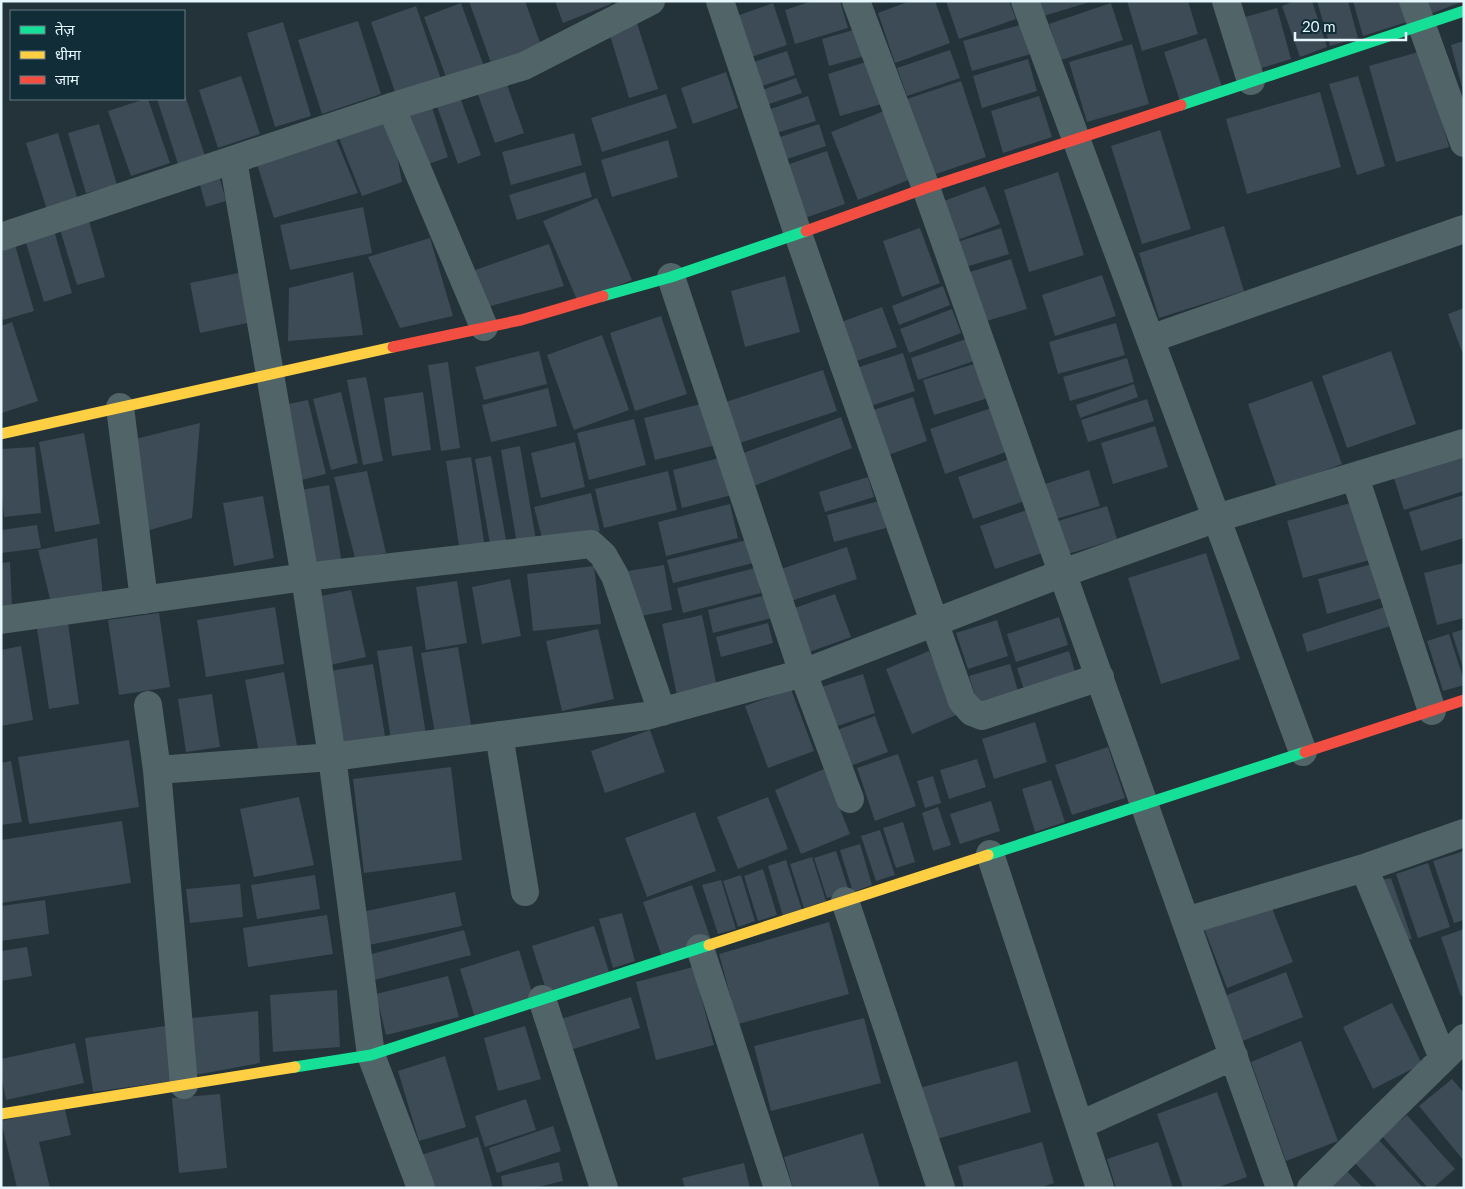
<svg xmlns="http://www.w3.org/2000/svg" width="1465" height="1189" font-family="Lato,'Noto Sans Devanagari',sans-serif">
<rect width="100%" height="100%" fill="#233339"/>
<path fill="#3c4b55" d="M469 1H525L542 48 492 66Z
M555 1H610L611 4 563 23Z
M812 1H840L848 28 795 44 785 10Z
M910 1H935L950 43 895 63 878 13Z
M946 1H1009L1016 19 959 39Z
M1032 1H1090V2L1037 18Z
M1127 1H1188L1198 34 1142 51Z
M1295 1H1312L1327 47 1300 57 1282 6Z
M1317 1H1348L1358 38 1330 46Z
M1353 1H1403L1410 21 1363 36Z
M1420 1H1464L1425 16Z
M461 3 486 72 449 85 424 17Z
M773 3 787 45 748 58 734 17Z
M1111 3 1123 40 1061 60 1049 24Z
M416 6 442 82 397 98 371 22Z
M1277 8 1291 59 1252 71 1238 19Z
M358 21 381 94 322 114 298 40Z
M283 22 311 116 275 127 247 33Z
M637 23 658 89 629 98 609 32Z
M1023 24 1031 54 972 71 963 41Z
M864 27 872 54 829 66 822 39Z
M1206 38 1222 87 1180 101 1164 52Z
M1464 41V91H1463L1451 45Z
M1132 44 1149 104 1087 122 1069 62Z
M950 50 960 78 907 96 897 68Z
M787 51 795 75 756 88 748 64Z
M1422 51 1449 147 1396 162 1369 66Z
M1028 59 1037 91 982 108 973 76Z
M872 60 885 103 840 116 828 74Z
M726 72 738 108 693 124 681 88Z
M241 76 260 134 218 148 199 90Z
M504 76 524 133 495 143 475 86Z
M1358 76 1385 166 1357 175 1329 84Z
M796 78 802 93 763 106 759 91Z
M961 81 986 157 933 175 907 99Z
M457 89 481 155 458 164 434 98Z
M184 92 205 156 178 164 157 99H184Z
M1320 92 1341 167 1247 194 1226 119Z
M666 94 677 128 602 152 591 118Z
M808 96 816 121 773 134 765 111Z
M1039 96 1052 137 1003 153 991 111Z
M145 99H148L170 163 131 176 108 111Z
M430 101 448 157 420 167 401 110Z
M389 111 402 182 362 196 337 133Z
M884 111 911 179 858 200 831 132Z
M99 124 117 185 86 193 68 133Z
M819 124 826 146 778 162 771 140Z
M1160 130 1191 229 1142 244 1111 146Z
M58 133 78 200 47 210 26 143Z
M574 133 582 165 511 185 502 152Z
M336 139 358 193 274 218 256 161Z
M668 140 678 177 612 197 601 160Z
M827 151 845 204 799 220 781 167Z
M217 168 226 201 206 207 197 174Z
M585 172 592 197 517 220 509 195Z
M1058 172 1084 255 1029 272 1004 190Z
M985 186 1000 224 955 241 941 202Z
M597 198 632 280 578 302 543 221Z
M363 207 372 253 290 270 280 225Z
M87 214 105 277 77 285 58 223Z
M1224 226 1244 291 1159 318 1139 253Z
M53 227 72 293 44 302 24 236Z
M920 228 940 283 902 297 883 241Z
M1001 228 1009 254 962 268 954 243Z
M13 238 34 311 3 320 1 313V242Z
M430 238 453 316 400 328 368 257Z
M549 244 564 286 487 307 475 270Z
M1011 259 1027 309 983 322 967 273Z
M243 272 252 322 200 333 190 283Z
M353 272 363 335 288 341 289 288Z
M1102 275 1116 316 1055 336 1042 295Z
M785 276 800 332 745 347 731 291Z
M943 286 950 305 899 325 892 306Z
M882 307 897 347 851 363 836 324Z
M1464 308V357L1448 314Z
M952 309 961 333 909 353 900 329Z
M661 316 687 394 635 411 610 333Z
M12 322 38 401 2 413 1 326Z
M1116 323 1125 355 1058 374 1049 342Z
M602 335 629 410 574 430 547 355Z
M966 339 974 361 918 380 911 358Z
M539 351 547 384 484 400 475 367Z
M1391 351 1416 424 1347 448 1322 376Z
M903 353 915 391 865 408 853 369Z
M1127 358 1134 382 1070 401 1063 377Z
M448 362 460 448 441 451 428 365Z
M977 363 988 398 934 415 923 380Z
M823 370 837 411 740 443 726 402Z
M366 377 383 461 363 465 347 380Z
M1312 381 1342 464 1277 488 1248 404Z
M1134 384 1138 397 1080 418 1076 405Z
M548 388 557 426 491 442 482 405Z
M341 392 358 463 331 470 313 399Z
M423 392 431 450 392 456 384 398Z
M913 397 927 441 880 458 864 413Z
M1147 399 1154 421 1088 442 1081 420Z
M308 400 326 474 297 481 284 405Z
M705 403 716 445 655 460 644 418Z
M991 408 1006 452 945 474 930 429Z
M841 417 852 448 751 487 738 455Z
M634 419 646 465 589 480 577 433Z
M200 423 192 518 146 531 135 439Z
M1155 426 1168 467 1113 484 1101 443Z
M84 433 100 524 55 532 39 442Z
M575 442 585 487 541 498 531 453Z
M520 446 537 546 518 550 501 450Z
M35 447 41 513 4 517 1 487V449Z
M491 456 506 540 490 544 475 459Z
M1463 456 1464 491 1404 510 1394 478Z
M471 457 485 548 460 552 446 461Z
M723 457 732 495 682 508 673 470Z
M1010 459 1025 501 973 519 958 477Z
M1089 470 1100 506 1056 519 1045 484Z
M367 471 386 553 355 558 334 477Z
M668 471 677 510 604 528 595 489Z
M868 477 874 497 825 512 819 492Z
M329 485 342 564 312 569 295 491Z
M591 493 600 531 544 545 534 507Z
M1464 495V538L1421 551 1409 512Z
M263 496 274 558 234 566 223 503Z
M879 501 886 528 834 542 827 515Z
M1354 502 1370 560 1303 578 1287 521Z
M730 504 738 538 666 556 658 522Z
M1107 506 1117 539 1068 554 1058 521Z
M1027 510 1042 553 995 569 980 526Z
M37 525 41 548 1 553V530Z
M97 538 103 596 51 603 38 550Z
M747 540 753 563 673 583 667 560Z
M847 547 857 579 788 602 778 570Z
M1206 553 1240 659 1161 684 1128 578Z
M10 562 12 607 1 609V563Z
M1464 563V618L1437 625 1424 573Z
M1372 564 1382 598 1327 614 1318 579Z
M664 565 672 610 636 617 628 571Z
M594 566 601 624 533 631 527 574Z
M755 568 761 593 683 613 677 588Z
M510 579 521 636 482 644 472 587Z
M457 581 467 643 426 650 416 587Z
M351 590 366 657 326 666 311 598Z
M835 594 851 637 801 655 786 611Z
M766 595 772 618 713 633 708 610Z
M1388 606 1394 625 1307 652 1302 634Z
M275 607 284 664 206 677 197 620Z
M159 613 170 687 119 695 108 620Z
M702 615 718 692 678 700 662 624Z
M1059 617 1068 645 1016 662 1007 634Z
M997 620 1008 656 968 669 956 633Z
M68 623 79 704 49 709 37 628Z
M768 623 773 643 721 657 716 637Z
M598 629 614 699 562 711 546 641Z
M1464 629V668H1463L1452 633Z
M1449 634 1464 680V685L1443 691 1427 641Z
M21 646 33 720 1 726V650Z
M412 646 427 741 392 746 377 651Z
M458 647 472 731 436 740 421 653Z
M929 651 956 715 912 734 886 669Z
M1069 651 1077 679 1026 696 1017 668Z
M373 664 385 736 342 743 330 671Z
M1010 664 1021 701 981 714 969 676Z
M284 672 298 751 260 758 245 680Z
M863 674 875 713 826 730 812 690Z
M791 689 814 751 768 768 745 706Z
M212 694 220 747 186 752 178 699Z
M875 716 888 752 842 769 829 733Z
M1035 722 1047 762 994 779 982 739Z
M650 730 665 772 605 793 591 751Z
M129 740 139 807 29 824 18 757Z
M1108 747 1125 798 1072 815 1055 765Z
M898 754 916 806 875 821 857 768Z
M977 759 986 787 949 799 940 770Z
M11 761 22 822 1 825V763Z
M451 767 462 860 364 873 353 779Z
M824 769 850 834 801 854 775 790Z
M933 776 941 803 925 808 917 781Z
M1051 780 1065 822 1035 832 1022 789Z
M299 797 314 865 254 877 240 809Z
M768 797 788 849 738 869 717 817Z
M991 801 1000 831 960 844 950 814Z
M938 807 951 845 933 851 922 813Z
M695 812 716 871 647 897 625 838Z
M122 821 131 883 1 903V840Z
M903 822 915 862 896 868 883 828Z
M880 830 895 875 876 881 861 836Z
M860 844 872 885 853 892 840 850Z
M836 851 849 891 827 898 814 858Z
M1464 851V920L1454 923 1433 861Z
M812 857 826 901 804 908 790 864Z
M786 860 802 910 783 916 768 866Z
M1428 863 1450 927 1418 938 1396 874Z
M763 869 777 915 758 921 744 876Z
M315 875 320 909 257 919 251 885Z
M741 875 755 921 738 927 723 881Z
M1391 878 1412 939 1401 940 1376 881Z
M721 880 736 929 718 934 702 885Z
M240 884 243 917 190 923 186 889Z
M692 885 711 940 662 957 643 902Z
M455 892 462 926 369 945 362 912Z
M45 900 49 934 1 941V906Z
M1270 903 1293 962 1227 988 1204 928Z
M622 913 635 961 613 968 599 919Z
M327 915 333 954 248 967 243 928Z
M829 922 849 994 738 1024 719 954Z
M594 926 610 975 548 996 532 946Z
M1464 929V995L1461 996 1441 937Z
M464 930 471 955 370 981 364 956Z
M27 947 32 976 1 981V951Z
M519 950 534 999 475 1018 460 969Z
M693 967 714 1045 656 1060 636 982Z
M1286 972 1303 1017 1240 1042 1222 997Z
M448 976 459 1017 386 1035 376 994Z
M337 990 340 1047 273 1052 270 995Z
M631 997 640 1028 567 1051 558 1020Z
M1392 1003 1422 1064 1373 1089 1343 1027Z
M258 1011 260 1063 190 1076 183 1019Z
M864 1018 881 1083 771 1111 754 1046Z
M165 1026 173 1081 93 1092 85 1038Z
M525 1026 541 1079 498 1091 484 1038Z
M1301 1041 1338 1141 1286 1161 1251 1062Z
M75 1043 84 1083 6 1100 1 1074V1059Z
M445 1056 466 1127 419 1141 398 1071Z
M1017 1061 1031 1112 930 1141 916 1089Z
M1452 1079 1464 1093V1161L1419 1106Z
M1217 1092 1247 1177 1216 1188H1183L1157 1114Z
M220 1094 227 1168 179 1173 172 1098Z
M526 1099 536 1130 485 1147 475 1116Z
M64 1106 71 1135 39 1142 50 1188H17L1 1121Z
M1407 1115 1455 1169 1433 1188H1428L1382 1136Z
M553 1126 561 1151 497 1173 489 1148Z
M863 1133 880 1188H793L784 1157Z
M478 1137 493 1188H430L421 1155Z
M1379 1140 1423 1188H1378L1355 1163Z
M1042 1142 1054 1183 1039 1188H964L958 1166Z
M1158 1142 1173 1188H1116L1107 1159Z
M559 1162 563 1181 534 1188H503L501 1176Z
M744 1163 750 1188H685L682 1178Z
M1347 1171 1363 1188H1330Z"/>
<g fill="none" stroke-linecap="round" stroke-linejoin="round">
<path stroke="#516467" stroke-width="28" d="M720 1 798 234 962 701 972 712 982 716 1100 677
M856 1 926 188 1280 1188
M1025 1 1303 752
M1226 1 1251 81
M1413 1 1464 143
M391 107 484 327
M233 160 305 577 332 757 371 1055 421 1188
M1 237 391 107 524 66 651 1
M671 277 803 673 850 799
M1150 339 1464 229
M120 407 144 600
M1355 477 1432 711
M1 620 305 577 591 544 603 555 615 576 662 712
M148 705 157 770 184 1085
M499 735 525 892
M157 770 332 757 646 716 803 673 1063 573 1217 518 1464 443
M990 854 1100 1188
M1364 868 1443 1058
M845 901 941 1188
M1186 921 1364 868 1464 833
M700 948 778 1188
M542 999 604 1188
M1080 1125 1234 1056
M1311 1188 1464 1038"/>
<path stroke="#16e098" stroke-width="11" d="M1181 105 1464 11
M603 296 671 277 806 231
M988 855 1305 752
M295 1067 371 1055 709 945"/>
<path stroke="#ffcf43" stroke-width="11" d="M1 434 393 347
M709 945 988 855
M1 1114 295 1067"/>
<path stroke="#f24e42" stroke-width="11" d="M806 231 926 188 1181 105
M393 347 521 320 603 296
M1305 752 1464 700"/>
</g>
<rect width="1465" height="1189" fill="none" stroke="#e6f6fd" stroke-width="5"/>
<rect x="10" y="10" width="175" height="90" fill="#112d37" stroke="#667d86"/>
<rect x="20" y="26" width="25" height="8" fill="#16e098" stroke="#667d86"/>
<text x="55" y="35" font-size="15" fill="#e6f6fd">तेज़</text>
<rect x="20" y="51" width="25" height="8" fill="#ffcf43" stroke="#667d86"/>
<text x="55" y="60" font-size="15" fill="#e6f6fd">धीमा</text>
<rect x="20" y="76" width="25" height="8" fill="#f24e42" stroke="#667d86"/>
<text x="55" y="85" font-size="15" fill="#e6f6fd">जाम</text>
<path d="M1295 32v8h111v-8" fill="none" stroke="#e6f6fd" stroke-width="2.5"/>
<text x="1302" y="32" font-size="15" fill="#e6f6fd" stroke="#112d37" stroke-width="4" paint-order="stroke">20 m</text>
</svg>
